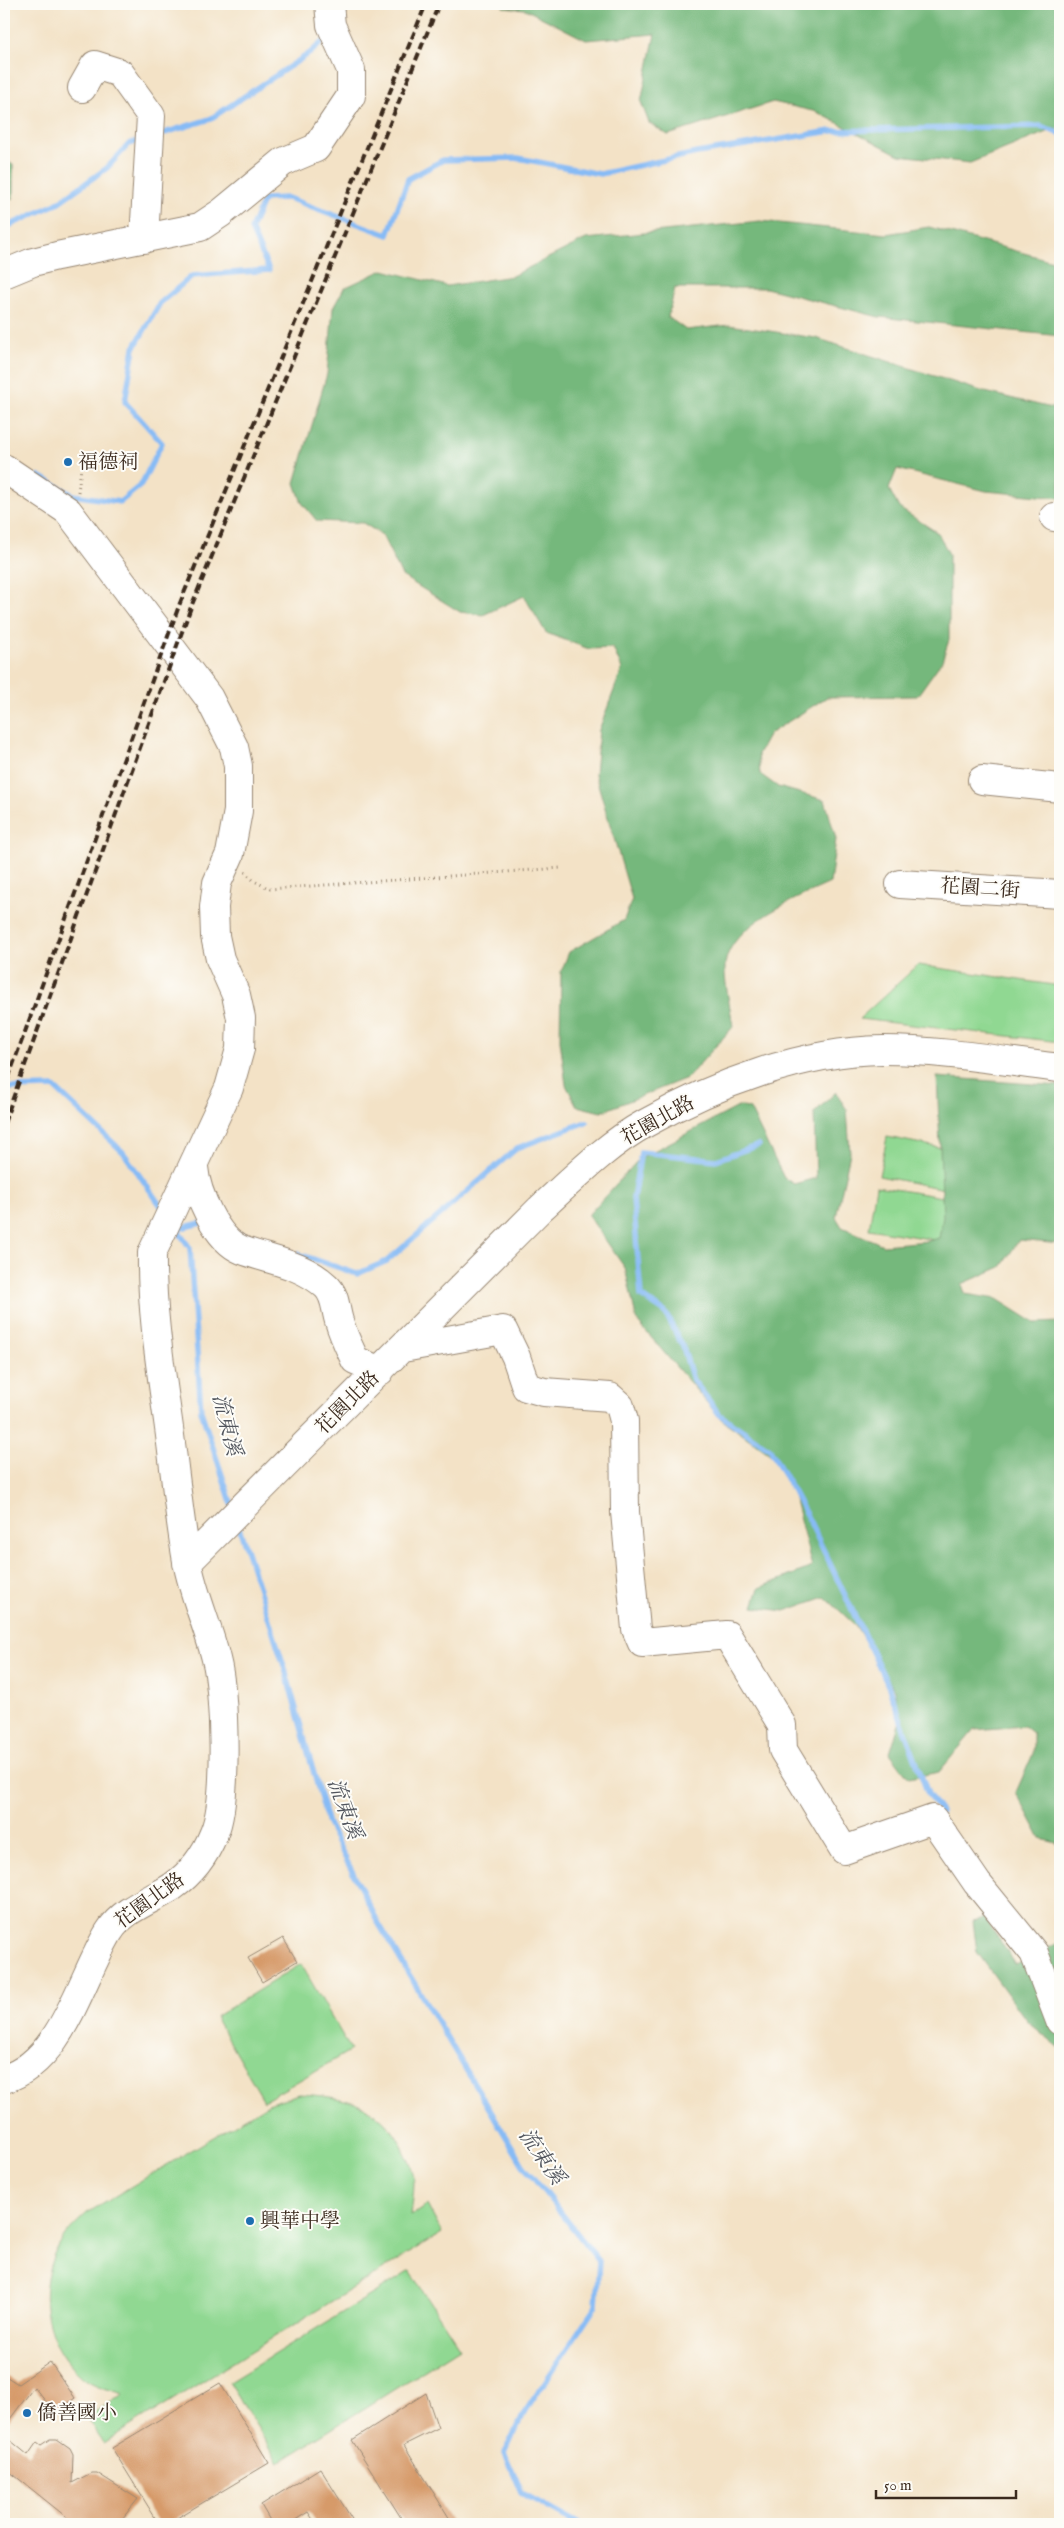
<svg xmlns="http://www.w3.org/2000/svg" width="1064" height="2528" font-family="'IM FELL English','Noto Serif TC',serif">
<rect width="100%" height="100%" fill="#fdfcf7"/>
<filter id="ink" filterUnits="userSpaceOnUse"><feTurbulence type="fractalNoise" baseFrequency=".02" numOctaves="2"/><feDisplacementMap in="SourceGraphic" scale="10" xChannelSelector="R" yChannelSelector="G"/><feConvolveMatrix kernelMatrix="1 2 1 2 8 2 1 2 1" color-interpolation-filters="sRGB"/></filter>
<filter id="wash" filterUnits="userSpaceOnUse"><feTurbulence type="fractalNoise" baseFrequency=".0096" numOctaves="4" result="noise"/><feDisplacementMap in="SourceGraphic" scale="20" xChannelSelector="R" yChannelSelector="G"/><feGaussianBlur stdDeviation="1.12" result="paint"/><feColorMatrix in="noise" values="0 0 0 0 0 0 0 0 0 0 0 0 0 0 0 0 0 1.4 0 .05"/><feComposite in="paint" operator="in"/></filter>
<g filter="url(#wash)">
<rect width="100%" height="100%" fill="#f3e2c6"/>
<path fill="#90d892" stroke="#668158" d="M918 965 1060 986V1042L859 1019Z
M887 1137 972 1154 964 1193 879 1176Z
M876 1186 960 1200 953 1243 869 1229Z
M301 1964 351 2050 264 2101 215 2017Z
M299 2094C344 2097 379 2102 402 2146 407 2157 414 2169 414 2182 414 2193 412 2205 411 2216L427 2205 442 2233 103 2443 87 2417 124 2394C108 2389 91 2386 79 2374 39 2337 34 2274 68 2232 74 2225 81 2219 87 2213L270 2103Z
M410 2271 460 2348 279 2462 229 2382Z"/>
<path fill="#74b87c" stroke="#58714d" d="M502 4H1060V129H1054L970 163 899 155 817 112 773 102 668 135 649 123 641 102 655 34 586 40 525 9 503 7Z
M4 159 13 165V199L4 202Z
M760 221 886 234 929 227 1060 263V336L879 317 766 288H675L668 317 686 330 729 325 816 338 981 391 1060 410V498L986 491 897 469 889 489 899 508 938 533 949 554V640L942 661 917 696 827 697 769 734 758 754 760 774 778 787 825 800 836 839 830 883C798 898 728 925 725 966 724 983 731 1009 733 1027L687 1078 601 1112 577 1106 566 1085 560 1040 561 972 569 952 624 920 632 899 595 774 599 730 622 669 613 648 589 649 546 633 524 596 483 615 460 612 402 576 382 535 363 523 317 521 302 503 295 483 327 374 333 308 344 288 383 270 447 286 512 276 586 239Z
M937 1077 1060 1086V1244L1019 1240 1001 1267 962 1284 965 1294 997 1299 1035 1323 1060 1322V1844L1041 1839 1016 1792 1033 1754V1733L1024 1726 974 1730 939 1772 909 1778 890 1753 900 1721 894 1690 856 1626 825 1597 785 1611 753 1607 759 1588 812 1567 794 1496 774 1457 721 1419 637 1321 625 1268 588 1215 640 1158 740 1106 750 1109 784 1178 794 1184 816 1178 814 1113 836 1092 847 1110 850 1153 836 1217 842 1227 883 1245 928 1241 939 1238 943 1217Z
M985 1918 1016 1965 1056 1944H1060V2048L1027 2021 977 1952 973 1921Z"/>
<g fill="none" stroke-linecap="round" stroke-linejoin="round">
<path stroke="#87bbf5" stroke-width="5.5" d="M340 19 349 4
M158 135 210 119 310 53 328 37
M4 228 56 204 107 168 129 144 142 140
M39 476 73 495 120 502 141 485 162 443 125 402 134 348 160 303 192 276 269 270 251 229 264 199 288 198 388 235 408 179 443 160 518 158 600 174 697 153 831 131 1041 126 1060 134
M4 1088 54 1087 123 1152 163 1209
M759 1145 716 1160 641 1152 633 1198 641 1296 665 1312 683 1347 693 1380 720 1415 770 1449 809 1520 888 1685 928 1794 941 1812
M174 1225 190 1248 201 1411 233 1508
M177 1229 205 1222
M239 1234 276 1246
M299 1254 357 1274 387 1261 517 1148 586 1122
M238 1524 285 1669 328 1824 379 1924 523 2165 599 2261 596 2305 521 2418 505 2453 522 2493 578 2524"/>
</g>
<g id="blocks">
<path fill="#d69a69" d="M283 1938 297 1961 262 1982 248 1958Z
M50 2362 75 2398 55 2413 34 2387 4 2427V2375L18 2384Z
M220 2383 269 2463 167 2524H159L112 2448Z
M426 2393 438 2428 404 2445 453 2524H405L352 2440Z
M4 2435 28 2455 37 2442 41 2445 50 2439H57L70 2448 73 2454 72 2483 91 2473H97L138 2499 118 2524H75L4 2467Z
M320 2468 355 2524H316L308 2512 289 2524H272L261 2505Z"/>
</g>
</g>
<g filter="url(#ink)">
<use href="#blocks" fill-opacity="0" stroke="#978672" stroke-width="1"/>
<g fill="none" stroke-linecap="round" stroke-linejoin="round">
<defs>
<path id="minor" d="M82 88 95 65 120 73 151 116 144 239
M4 274 33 262 57 256 200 227 221 213 283 162 316 148 351 96V70L331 25 329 4
M4 468 68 511 209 698 234 747 238 766V811L230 854 217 883 214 907 215 936 220 959 236 995 241 1018 240 1049 229 1088 152 1253C151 1311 161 1370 169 1428 175 1472 179 1517 187 1561 193 1594 208 1626 216 1659 225 1693 228 1801 214 1833 205 1856 192 1873 172 1887 150 1901 123 1909 109 1932 80 1979 63 2061 4 2079
M1054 517 1060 518
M982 780 1060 788
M900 884 1060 894
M194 1167C196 1192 216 1240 242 1250 272 1261 302 1264 326 1286 336 1295 335 1309 339 1321 343 1335 349 1347 355 1360L380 1371
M403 1348 503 1330 516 1357 526 1387 544 1392 610 1397 620 1406 624 1421 625 1512 636 1629 642 1643 727 1635 782 1725 783 1750 844 1850 933 1819 977 1883 1034 1953 1060 2021
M187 1563 540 1209C573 1179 606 1145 646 1123 715 1084 803 1051 883 1050 942 1050 1002 1061 1060 1068"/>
</defs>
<use href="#minor" stroke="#978672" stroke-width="30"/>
<path stroke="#978672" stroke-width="3" stroke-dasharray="1 4" stroke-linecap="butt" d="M78 492 81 468
M245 872 254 881 270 889 561 868"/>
<use href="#minor" stroke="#fff" stroke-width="28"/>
<path stroke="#3b2a1e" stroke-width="4" stroke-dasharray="8 4" stroke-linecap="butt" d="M4 1090 180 603 426 4
M4 1123 191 607 439 4"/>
</g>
</g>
<g fill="#1f6fb2" stroke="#fdfcf7" stroke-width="2">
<circle cx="68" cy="462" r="5"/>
<circle cx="250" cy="2221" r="5"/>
<circle cx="27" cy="2413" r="5"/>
</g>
<g text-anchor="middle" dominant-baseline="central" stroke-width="4" stroke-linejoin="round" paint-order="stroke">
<g font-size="20" fill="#3b2a1e" stroke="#fdfcf7" text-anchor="start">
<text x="78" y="462">福德祠</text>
<text x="260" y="2221">興華中學</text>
<text x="37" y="2413">僑善國小</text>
</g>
<g font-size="20" fill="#3b2a1e" stroke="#fdfcf7">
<text transform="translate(980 889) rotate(4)">花園二街</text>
<text transform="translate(658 1121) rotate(-29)">花園北路</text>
<text transform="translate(348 1403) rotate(-45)">花園北路</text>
<text transform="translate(150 1901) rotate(-36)">花園北路</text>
</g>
<g font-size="21" font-style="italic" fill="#52565e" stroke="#fdfcf7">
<text transform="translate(226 1425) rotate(76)">流東溪</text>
<text transform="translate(344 1809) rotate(70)">流東溪</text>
<text transform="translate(541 2157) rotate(55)">流東溪</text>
</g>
</g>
<rect width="1064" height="2528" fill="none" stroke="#fdfcf7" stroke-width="20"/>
<path d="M876 2490v8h140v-8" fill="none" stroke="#3b2a1e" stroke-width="2.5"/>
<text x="884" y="2490" font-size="15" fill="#3b2a1e" stroke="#fdfcf7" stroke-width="4" paint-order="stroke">50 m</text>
</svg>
